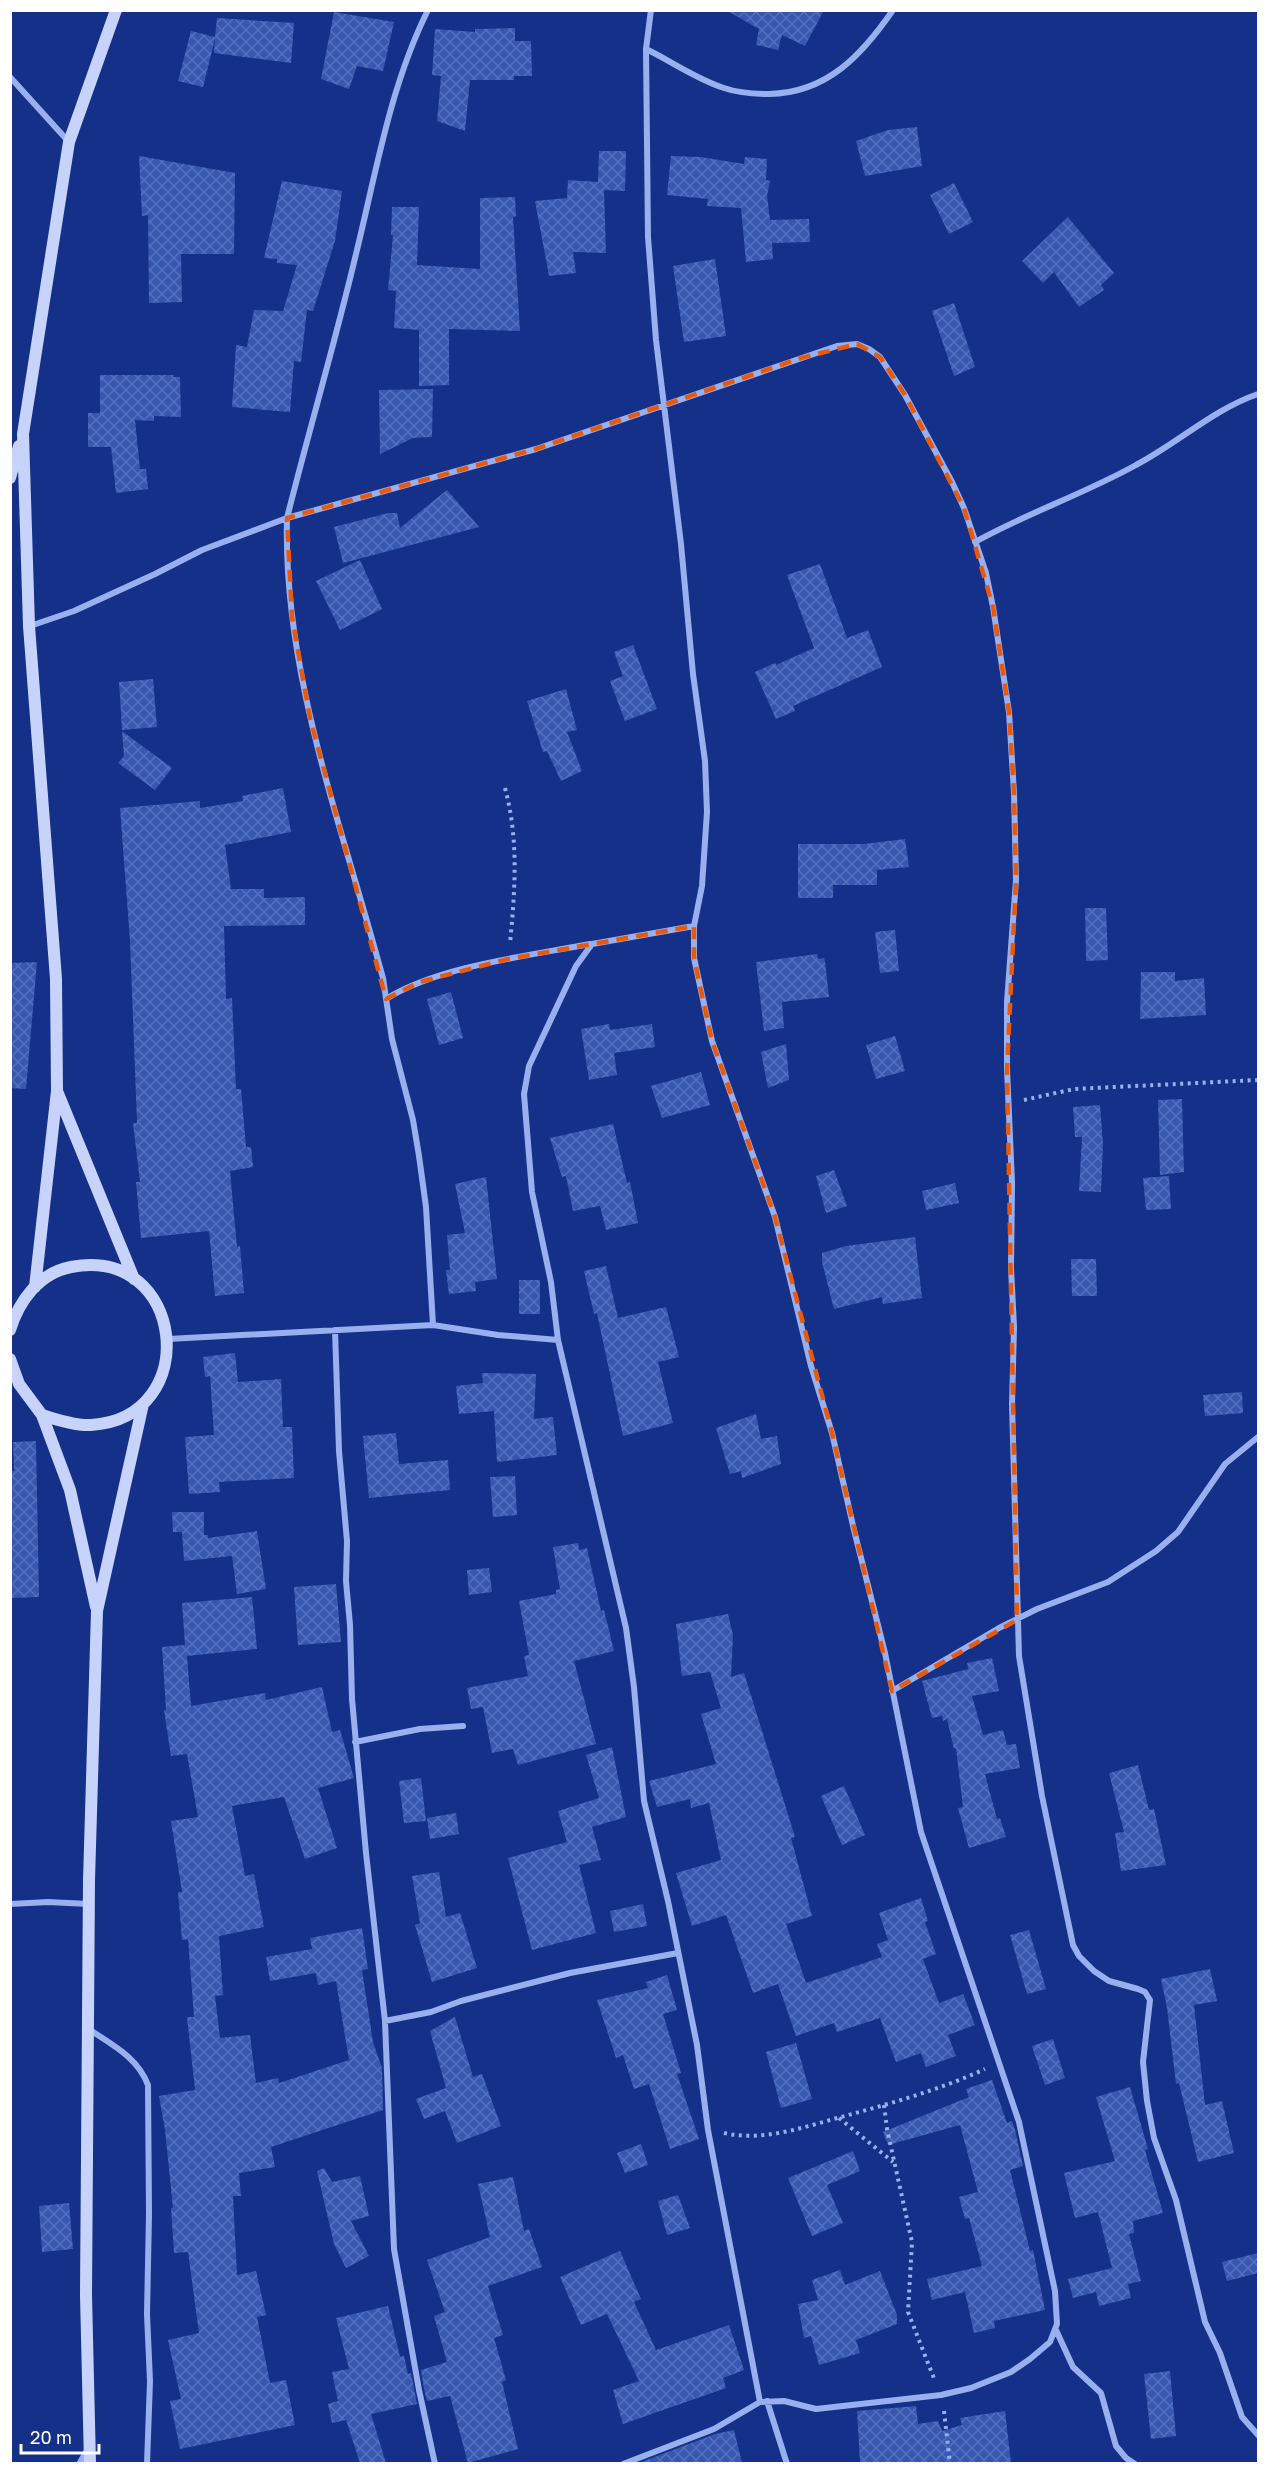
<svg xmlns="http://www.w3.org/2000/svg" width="1269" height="2474" font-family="'Golos Text',sans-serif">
<defs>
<pattern id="building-cross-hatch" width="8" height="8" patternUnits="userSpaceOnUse" patternTransform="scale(1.5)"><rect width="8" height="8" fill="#3757b0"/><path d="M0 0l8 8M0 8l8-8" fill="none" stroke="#5570bc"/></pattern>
</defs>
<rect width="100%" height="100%" fill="#143088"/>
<path fill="url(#building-cross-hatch)" d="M726 10H824L805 46 782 35 778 50 756 45 759 29Z
M334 12 394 22 383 71 357 66 349 89 321 79Z
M217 18 294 23 291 63 214 53 215 39 203 87 178 81 191 31 215 37Z
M515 28V41H531L532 76H514V80H470L465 131 437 121 441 76 432 75 435 29 475 32V29Z
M917 127 922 166 865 176 856 141 888 130Z
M599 151H626L625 191 604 190 606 253 573 252 576 273 549 276 535 201 567 198 568 180 598 182Z
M139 156 235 173 234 254H181L182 302 149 303 148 215 142 216Z
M671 156 701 157 744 164 745 157 767 159 766 180 770 181 767 195 770 220 809 219 810 242 772 243 773 259 746 262 741 208 707 206 708 199 667 195Z
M282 181 342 191 335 241 313 311 307 310 301 362 294 361 290 412 232 407 236 345 247 347 254 310 283 311 297 265 277 263V259L264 258Z
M954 183 973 222 949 234 930 195Z
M515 197 516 216 513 217 520 331 449 329V385L419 386V330L394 328 396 291 388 290 393 235H391L392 207H419L417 265 480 269V198Z
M1068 217 1114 273 1101 285 1104 290 1079 307 1054 272 1043 283 1022 261Z
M715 259 726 336 684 342 673 266Z
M954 303 975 367 954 376 932 311Z
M100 375H174L173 377H180L181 417 154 416V421L135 420 140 469H146L148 489 116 493 111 447H88V413H100Z
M433 389 432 437 413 438 380 454 379 390Z
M447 490 479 527 343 563 334 527 388 513H397L400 528Z
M360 560 382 609 340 630 316 581Z
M820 564 847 638 868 630 882 667 793 706 795 711 776 719 755 672 775 663 776 665 814 648 787 575Z
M633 645 657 709 625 721 610 681 623 676 614 652Z
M153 679 157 727 122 730 119 682Z
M566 689 577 730 567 732 582 771 561 781 547 751 543 752 527 701Z
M122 731 172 768 155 790 118 763 124 756Z
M283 788 291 832 225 845 231 889H264V898L305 897V925L224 926 226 999 232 998 236 1089H241L246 1147H251L253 1167 230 1171 237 1247 240 1246 244 1293 215 1296 209 1231 141 1238 136 1182H140L133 1123H137L130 941 120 808 200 801V808L243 801 242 796Z
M905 839 909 867 877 870V885H833V898H798V844H864Z
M1085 908H1106L1108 960 1086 961Z
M895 930 899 971 880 973 875 932Z
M817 954 818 959 824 958 825 961 829 997 782 1002 784 1028 764 1031 756 962Z
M37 962 26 1089 10 1088V963Z
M1141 972H1175V981L1204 978 1206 1015 1140 1019Z
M451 992 463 1038 439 1045 427 999Z
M609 1024 610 1030 652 1024 655 1047 614 1053 617 1075 589 1080 581 1029Z
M895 1036 905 1071 876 1079 866 1045Z
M786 1044 789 1080 768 1088 761 1052Z
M701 1072 710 1105 662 1118 651 1086Z
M1182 1099 1184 1172 1160 1175 1158 1100Z
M1100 1105 1103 1144 1101 1192 1079 1191 1082 1137H1075L1073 1107Z
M613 1124 627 1183 630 1182 638 1223 606 1230 600 1206 573 1211 566 1176 562 1177 550 1138Z
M834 1170 847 1206 826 1213 816 1176Z
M1169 1176 1171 1209 1146 1210 1143 1178Z
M486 1177 497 1279 475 1282 476 1291 449 1294 446 1270H450L447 1235 465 1233 455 1184Z
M955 1183 959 1203 926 1210 922 1191Z
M915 1237 922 1298 883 1304 882 1297 834 1309 822 1262V1253L846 1246Z
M1071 1259H1096L1097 1296H1072Z
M606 1266 618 1318 666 1307 679 1357 658 1362 673 1423 623 1436 597 1313 594 1314 584 1271Z
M519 1280H540V1314H519Z
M235 1353 238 1382 281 1379 283 1427H292L294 1478 219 1482 220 1492 189 1494 185 1437 214 1435 210 1376 205 1377 203 1357Z
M482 1373 536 1374 534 1419 553 1417 557 1455 497 1462 494 1411 459 1414 456 1386 483 1383Z
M1242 1392 1243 1413 1205 1416 1203 1395Z
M756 1414 761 1439 777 1436 781 1464 742 1478 741 1471 730 1474 716 1428Z
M396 1433 399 1464 448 1460 450 1490 369 1498 363 1436Z
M36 1441 39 1597 10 1598V1471H14L13 1442Z
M515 1476 517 1515 493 1517 490 1477Z
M172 1512H204V1535H208V1538L257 1531 266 1589 237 1594 232 1556 184 1561 182 1532H173Z
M578 1543 579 1550 587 1548 601 1611 604 1610 614 1651 574 1661 596 1744 518 1765 513 1749 492 1753 483 1707 471 1709 467 1688 528 1676 524 1656 529 1655 519 1601 556 1594V1590L560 1589 553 1547Z
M489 1568 492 1592 469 1595 467 1570Z
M336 1584 341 1642 298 1645 294 1587Z
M252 1597 257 1649 187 1656 191 1706 265 1693 266 1700 322 1687 332 1732 340 1730 354 1778 318 1788 337 1848 305 1859 284 1797 232 1806 245 1876 254 1874 264 1927 219 1936 223 1995 215 1996 220 2038 250 2035 256 2083 278 2078 279 2083 349 2060 336 1981 318 1985 316 1973 270 1981 266 1957 312 1949 310 1938 362 1928 368 1969 362 1970 373 2042 382 2068 383 2110 271 2147 275 2167 239 2173 241 2196H233L237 2275 256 2271 266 2315 257 2317 270 2383 286 2380 295 2425 180 2449 170 2401 181 2399 168 2340 199 2333 188 2252 174 2253 171 2208H173L165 2130 159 2096 195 2090 187 2017H194L188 1939 182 1940 178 1892H182L171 1821 198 1817 187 1754 171 1756 164 1710H166L162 1647 185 1645 182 1603Z
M728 1614 733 1635 731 1677 744 1673 795 1837 791 1838 812 1916 786 1924 806 1983 882 1957 877 1944 888 1940 879 1913 921 1898 928 1921 925 1922 936 1954 923 1959 939 2003 963 1994 975 2025 948 2035 956 2056 926 2067 921 2053 896 2062 880 2018 837 2032 834 2023 796 2036 778 1984 753 1993 726 1915 692 1926 676 1873 721 1860 709 1803 691 1808 690 1799 657 1807 649 1781 716 1764 701 1714 721 1708 710 1672 682 1676 676 1624Z
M992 1658 999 1691 972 1696 983 1735 1003 1730 1007 1745 1016 1744 1020 1768 985 1774 997 1819 1000 1818 1006 1837 969 1848 958 1808 963 1807 956 1748 954 1749 947 1719 943 1721 942 1716 932 1718 922 1681 968 1669 967 1663Z
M612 1747 626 1817 592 1827 601 1860 579 1865 596 1933 532 1950 508 1858 567 1842 558 1811 599 1798 586 1755Z
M1138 1765 1149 1810 1154 1809 1166 1865 1121 1871 1115 1833 1124 1832 1109 1773Z
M421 1778 426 1821 404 1823 399 1781Z
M844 1786 865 1835 842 1845 821 1796Z
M456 1813 459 1834 430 1839 427 1818Z
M439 1872 446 1917 460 1913 477 1968 432 1982 415 1925 420 1923 412 1876Z
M643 1904 647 1926 614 1932 610 1911Z
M1029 1930 1046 1989 1027 1994 1010 1935Z
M1210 1969 1217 2001 1194 2005 1205 2105 1222 2101 1234 2153 1198 2162 1179 2083 1176 2084 1167 2008 1161 1979Z
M667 1975 677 2010 663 2014 681 2073 677 2074 699 2139 670 2149 649 2084 634 2089 623 2055 616 2058 597 2000 648 1988 646 1982Z
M455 2017 473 2077 482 2074 501 2126 457 2143 445 2111 424 2119 416 2099 446 2088 430 2031Z
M1053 2039 1065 2078 1045 2085 1032 2046Z
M796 2043 812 2099 781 2108 766 2052Z
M992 2080 1007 2123 1012 2121 1015 2130 1023 2166 1010 2170 1030 2251 1033 2250 1045 2310 994 2321 995 2328 974 2333 965 2292 932 2300 927 2279 982 2266 969 2218 965 2219 959 2197 978 2192 960 2125 888 2145 883 2132 969 2097 966 2089Z
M1130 2087 1148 2149 1145 2150 1163 2213 1133 2221 1134 2233 1129 2234 1141 2281 1128 2284 1131 2298 1099 2306 1096 2292 1073 2298 1068 2279 1112 2268 1098 2212 1075 2218 1064 2173 1115 2161 1096 2097Z
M641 2144 648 2165 625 2173 617 2153Z
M853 2151 860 2171 827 2185 843 2223 812 2236 788 2178Z
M324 2168 332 2182 360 2176 369 2216 351 2221 369 2256 346 2268 334 2244 317 2171Z
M513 2177 524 2231 529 2229 542 2267 488 2286 503 2335 494 2338 506 2380 502 2382 518 2449 468 2463 450 2396 427 2401 424 2389 421 2370 447 2362 434 2316 445 2312 427 2260 490 2237 478 2184Z
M678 2195 690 2228 667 2235 658 2201Z
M69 2203 73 2249 42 2252 39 2206Z
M620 2251 641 2299 634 2302 656 2350 729 2325 744 2370 723 2378 726 2388 623 2424 613 2390 639 2381 607 2314 581 2325 560 2277Z
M1258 2253V2273L1227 2281 1222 2262Z
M840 2270 845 2285 880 2271 897 2315V2324L856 2340 860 2353 819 2365 811 2336 804 2338 798 2304 818 2300 812 2280Z
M388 2306 400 2357 404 2356 408 2374 411 2373 417 2404 371 2414 386 2463H360L346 2420 332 2423 328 2404 338 2401 332 2372 349 2369 336 2318Z
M1170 2371 1176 2436 1151 2439 1144 2374Z
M916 2406 918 2424 938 2421 942 2431 962 2425 960 2418 1005 2411 1011 2463H860L857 2411Z
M734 2430 742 2463H639L715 2434Z"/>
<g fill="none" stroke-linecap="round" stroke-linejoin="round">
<path stroke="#99b0ef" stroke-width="4" stroke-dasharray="3 4.5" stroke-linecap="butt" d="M505 788C519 840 515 890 510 944
M1024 1100 1074 1089 1258 1080
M884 2105 887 2129 912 2242 908 2312 935 2381
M839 2118 893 2162
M724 2133C763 2142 804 2127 841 2117 889 2104 939 2090 985 2069
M944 2411 950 2464"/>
<path stroke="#99b0ef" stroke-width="6" d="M428 10C390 86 376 173 356 254 335 343 309 430 287 518 283 667 337 812 376 953L383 978 392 1039 413 1120 419 1156 426 1207 433 1325
M651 10 646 49C671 61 696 79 724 88 738 93 754 94 769 94 827 93 862 55 893 10
M10 77 68 141
M975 542C1027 513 1084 494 1136 465 1178 443 1214 409 1258 394
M30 626 74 611 155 574 202 550 287 518 536 449 837 346 857 344 869 349 880 357 905 395 952 482 964 508 986 573 993 607 1009 712 1014 793 1016 880 1007 1002V1069L1012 1183 1011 1268 1014 1327 1012 1404 1019 1656 1042 1796 1073 1945 1079 1956 1094 1971 1109 1981 1138 1989 1145 1992 1150 2000 1143 2062 1147 2101 1154 2138 1176 2200 1205 2322 1220 2353 1242 2417 1258 2435
M694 926 592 944 576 966 529 1066 524 1094 532 1192 551 1282 558 1340 626 1628 634 1687 644 1801 668 1901 697 2045 708 2130 760 2402
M386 999C439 966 528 956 590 944
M335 1330 339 1451 347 1541 346 1581 350 1625 352 1699 366 1853 385 2021 394 2249 419 2390 435 2464
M168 1339 433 1325 498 1335 558 1340
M892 1691 999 1628 1037 1609 1108 1582 1156 1551 1178 1532 1225 1464 1258 1437
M355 1742 420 1729 463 1726
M10 1904 48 1902 89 1904
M385 2021 431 2012 461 2001 570 1973 678 1953
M90 2030C113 2045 138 2058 148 2085L149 2214 147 2314 150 2381 147 2464
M1056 2330 1073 2367 1101 2393 1116 2446 1126 2458 1135 2464
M767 2401 787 2464
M79 2464 88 2449
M623 2464 714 2429 760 2402 784 2401 816 2409 941 2395 971 2388 1011 2372 1030 2359 1050 2342 1057 2324 1055 2291 1019 2122 921 1832 885 1653 854 1530 832 1433 811 1366 775 1217 712 1041 694 958V926L702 886 707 812 705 761 693 674 681 544 656 340 648 237 646 49"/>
<path stroke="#c7d3fb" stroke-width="12" d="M10 478 19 446
M57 1091 134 1279
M35 1287 57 1091 56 979 29 626 23 434 69 142 116 10
M10 1330C19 1301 39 1273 71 1267 185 1245 204 1418 91 1425 76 1426 57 1420 42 1415L19 1384 10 1359
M42 1415 70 1490 96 1607
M90 2464 86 2295 89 1880 97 1611 143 1404"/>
</g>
<path fill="none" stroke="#e8590c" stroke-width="4.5" stroke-dasharray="12 8" stroke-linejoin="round" d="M857 344 880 357 905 395 964 508 993 607 1009 712 1014 793 1016 880 1007 1069 1017 1620 892 1691 832 1433 775 1217 712 1041 694 958V926L508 959 420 982 386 999 310 718 292 617 287 518 536 449 801 358Z"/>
<rect width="1269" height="2474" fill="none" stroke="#ffffff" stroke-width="24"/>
<path d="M21 2444v9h78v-9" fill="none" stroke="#ffffff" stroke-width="3"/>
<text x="30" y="2444" font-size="18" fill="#ffffff" stroke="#143088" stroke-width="4.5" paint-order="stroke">20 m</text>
</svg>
